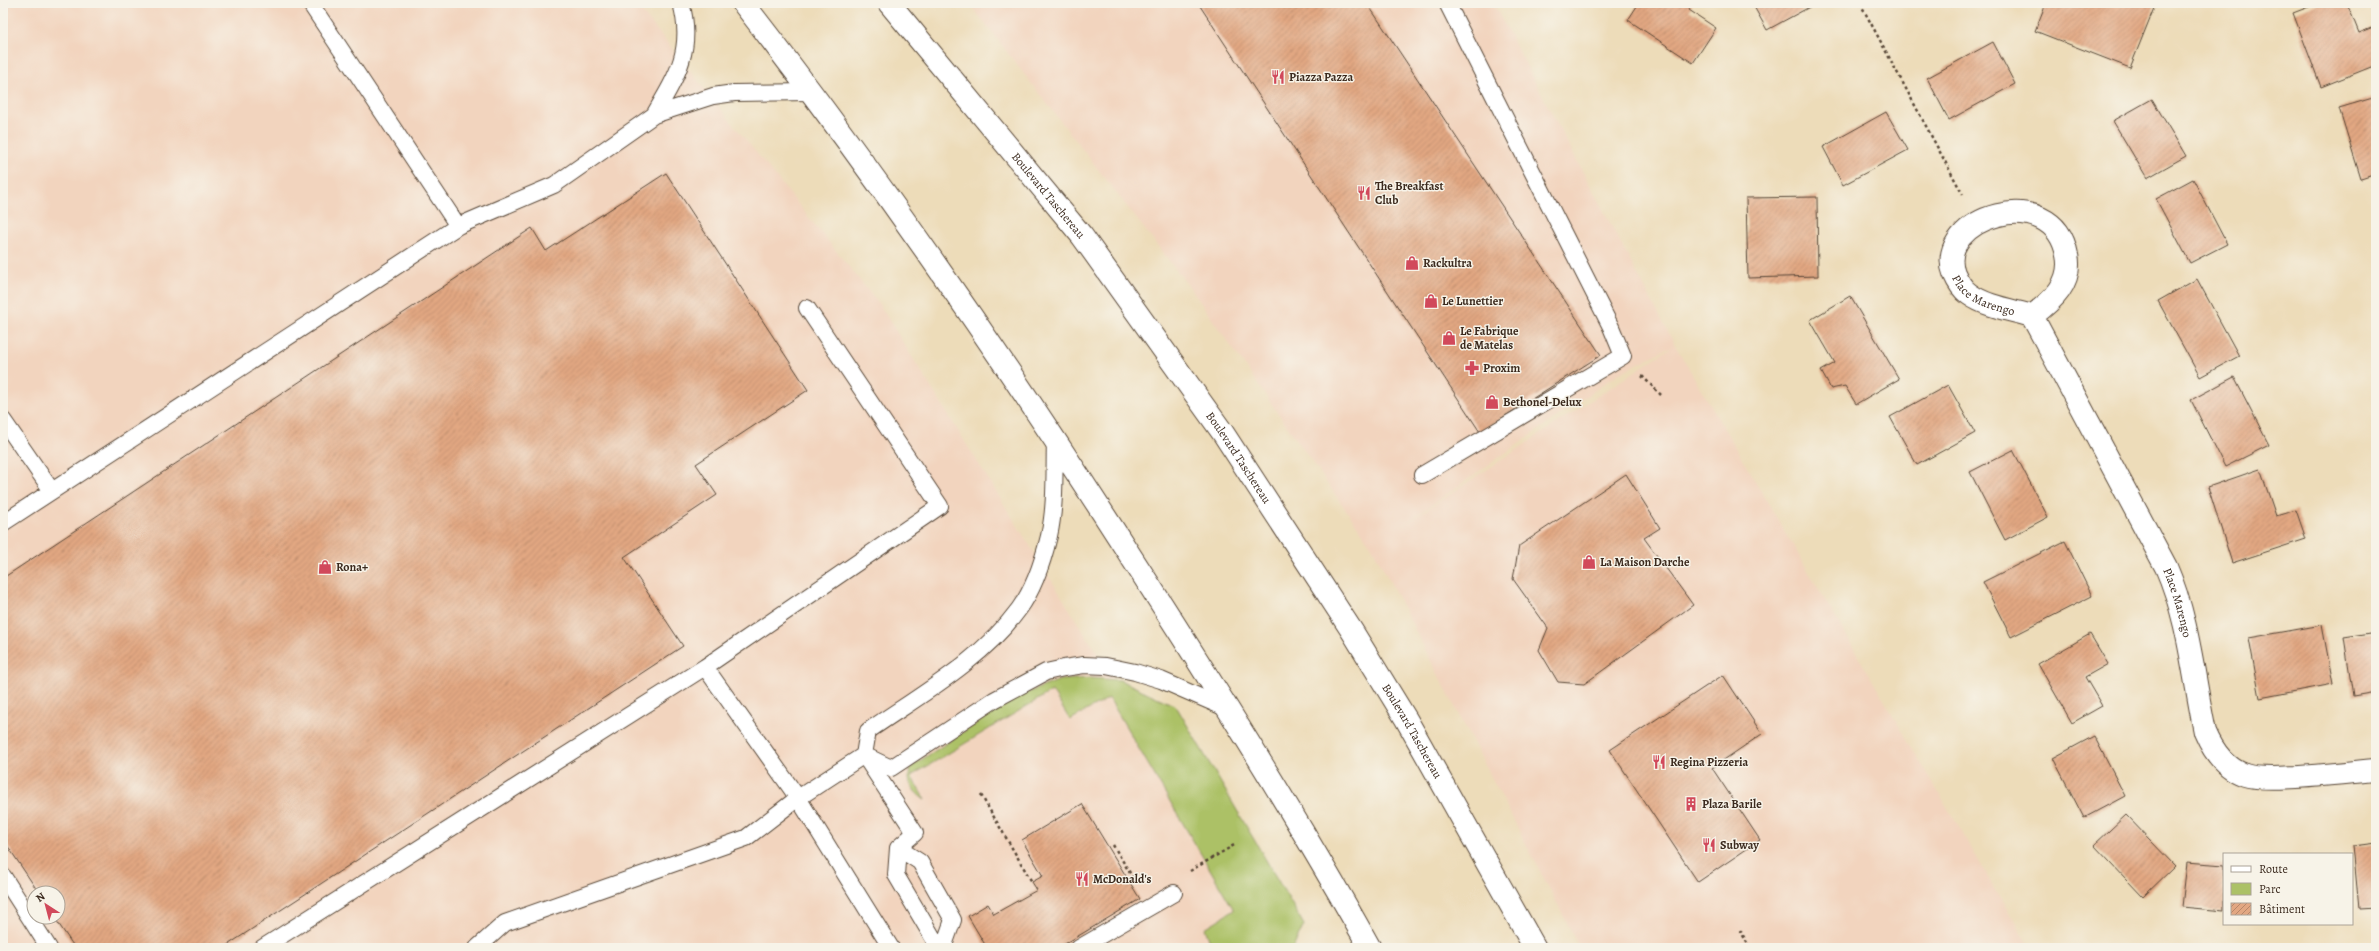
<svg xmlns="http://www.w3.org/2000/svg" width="2379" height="951" font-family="Alegreya,serif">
<defs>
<pattern id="building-hatch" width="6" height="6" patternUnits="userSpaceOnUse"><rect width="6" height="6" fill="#e2a782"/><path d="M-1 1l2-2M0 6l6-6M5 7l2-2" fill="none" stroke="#b8886a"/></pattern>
</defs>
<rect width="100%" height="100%" fill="#f7f3e8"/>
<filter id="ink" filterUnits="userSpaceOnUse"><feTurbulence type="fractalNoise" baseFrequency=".025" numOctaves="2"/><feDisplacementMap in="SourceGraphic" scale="8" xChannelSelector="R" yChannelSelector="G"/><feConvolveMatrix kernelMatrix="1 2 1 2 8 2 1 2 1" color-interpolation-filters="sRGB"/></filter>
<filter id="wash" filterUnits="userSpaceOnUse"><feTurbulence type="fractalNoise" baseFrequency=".012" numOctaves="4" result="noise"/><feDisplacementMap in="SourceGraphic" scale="16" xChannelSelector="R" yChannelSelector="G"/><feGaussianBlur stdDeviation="0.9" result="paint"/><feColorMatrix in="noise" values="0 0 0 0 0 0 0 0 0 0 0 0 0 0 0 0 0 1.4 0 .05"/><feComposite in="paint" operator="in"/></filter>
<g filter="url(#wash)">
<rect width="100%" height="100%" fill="#eddcb9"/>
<path fill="#f2d4be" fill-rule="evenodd" d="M3 3H635L879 304 1281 948H3ZM34 893H58V917H34Z
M969 3H1493L1675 345 2030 948H1580L1372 547 1191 289ZM1670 347V348L1396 530 1618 374Z"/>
<path fill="#acc166" stroke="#747642" d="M1090 678 1120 680 1176 706 1304 925 1293 948H1212L1205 928 1234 910 1109 698 1070 720 1052 691 911 776 925 800C913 792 904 780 912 766L1016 697 1060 680Z"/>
<g id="blocks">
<path fill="url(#building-hatch)" d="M1198 3H1367L1601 355 1480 432Z
M1639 3H1693L1689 10 1716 28 1693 63 1628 20Z
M1752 3H1817L1767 30Z
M2046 3H2156L2130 68 2035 31Z
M2319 3H2347L2359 33 2374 27 2376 65 2321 87 2293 13Z
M1993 42 2015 84 1949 120 1927 78Z
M2376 97V174L2361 179 2339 108Z
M2152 99 2186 156 2147 178 2113 121Z
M1886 112 1908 150 1843 185 1823 147Z
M666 173 808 390 696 464 717 495 624 557 683 646 223 948H75L54 917H58V893H39L3 839V578L532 228 546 251Z
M2193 179 2227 244 2190 263 2156 199Z
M2376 196V210L2372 197Z
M1817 197 1818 276 1748 278 1746 198Z
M2197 279 2239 356 2200 377 2158 301Z
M1850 296 1899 379 1856 404 1845 386 1831 389 1821 371 1835 363 1810 320Z
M2234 377 2269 445 2225 467 2191 400Z
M1948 385 1975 433 1917 465 1890 417Z
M2013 450 2048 517 2005 540 1970 472Z
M2260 469 2276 516 2296 510 2306 539 2232 563 2208 487Z
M1626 474 1660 528 1644 538 1693 605 1584 684 1558 682 1539 650 1548 628 1513 579 1519 546Z
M2065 541 2092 596 2011 637 1983 582Z
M2322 625 2333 684 2260 698 2249 638Z
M2376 632V692L2353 696 2344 637Z
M2090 634 2108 664 2085 677 2102 706 2072 723 2038 664Z
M1723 675 1762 734 1712 768 1760 840 1698 882 1610 750Z
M2094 736 2125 796 2084 818 2053 758Z
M1082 804 1140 899 1058 948H987L968 916 988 904 994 914 1037 890 1032 882 1043 876 1022 840Z
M2126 815 2175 866 2143 897 2094 845Z
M2376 843V908L2359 909 2353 846Z
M2187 862 2224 865V911L2182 907Z"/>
</g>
</g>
<g filter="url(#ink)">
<use href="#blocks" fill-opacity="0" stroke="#564535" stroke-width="1"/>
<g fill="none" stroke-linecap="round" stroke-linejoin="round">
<defs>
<path id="lane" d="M310 3 458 226
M654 115C677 76 694 49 681 3
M3 420 52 491
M1422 475 1623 356 1611 327 1447 3
M3 523 458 226 554 185 654 115 713 96 734 93 811 92
M705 667 798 798 891 948
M864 755 891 768 994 700 1046 672 1064 668 1084 665 1106 666 1135 672 1161 680 1230 710
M898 848 896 875 939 948
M3 876 49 948
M262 948 705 667 940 506 807 308
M477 948 505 923 746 838 798 798 864 755
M943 948 953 920 920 862 898 848 915 833 864 755 868 731C920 695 981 661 1019 609 1034 589 1043 561 1049 536 1056 505 1054 471 1055 439
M1079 948 1174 893"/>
<g id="street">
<path id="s1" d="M2032 316C2052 301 2073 283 2067 255 2053 179 1933 219 1954 273 1957 280 1962 289 1969 294 1987 307 2012 310 2032 316L2166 567C2189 620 2193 675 2205 732 2213 751 2225 768 2245 775 2268 783 2348 772 2376 770"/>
</g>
<g id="primary">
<path d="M743 3C880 179 1006 362 1126 549 1211 680 1294 812 1370 948"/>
<path id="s2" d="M889 3 1082 236 1223 433 1352 631 1406 719 1535 948"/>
</g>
</defs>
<use href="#lane" stroke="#564535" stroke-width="18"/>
<use href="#street" stroke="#564535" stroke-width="24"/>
<use href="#primary" stroke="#564535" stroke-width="24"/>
<path stroke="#564535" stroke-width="2.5" stroke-dasharray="3 3" stroke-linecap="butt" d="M1860 3 1963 195
M1642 376 1661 395
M981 795 1032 882
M1113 845 1136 883
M1190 871 1236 844
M1740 930 1750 948"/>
<use href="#lane" stroke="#fff" stroke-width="16"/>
<use href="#street" stroke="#fff" stroke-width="22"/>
<use href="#primary" stroke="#fff" stroke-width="22"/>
</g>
</g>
<defs>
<symbol id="restaurant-bare" viewBox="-9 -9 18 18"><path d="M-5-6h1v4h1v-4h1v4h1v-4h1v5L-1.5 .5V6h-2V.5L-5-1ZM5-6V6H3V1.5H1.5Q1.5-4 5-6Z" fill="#d1495b" stroke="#f7f3e8" stroke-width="2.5" paint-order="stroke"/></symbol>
<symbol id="shop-bare" viewBox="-9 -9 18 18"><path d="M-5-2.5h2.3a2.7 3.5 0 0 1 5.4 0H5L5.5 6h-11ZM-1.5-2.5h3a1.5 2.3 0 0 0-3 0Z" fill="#d1495b" stroke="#f7f3e8" stroke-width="2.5" paint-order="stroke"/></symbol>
<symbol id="pharmacy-bare" viewBox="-9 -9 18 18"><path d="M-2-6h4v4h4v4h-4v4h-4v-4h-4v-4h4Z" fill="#d1495b" stroke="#f7f3e8" stroke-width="2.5" paint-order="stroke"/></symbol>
<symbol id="building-bare" viewBox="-9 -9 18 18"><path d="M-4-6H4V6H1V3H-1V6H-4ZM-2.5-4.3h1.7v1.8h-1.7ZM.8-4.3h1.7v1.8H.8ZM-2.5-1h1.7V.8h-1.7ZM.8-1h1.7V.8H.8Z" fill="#d1495b" stroke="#f7f3e8" stroke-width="2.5" paint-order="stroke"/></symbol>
</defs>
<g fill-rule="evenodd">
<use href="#restaurant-bare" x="1268" y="67" width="20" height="20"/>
<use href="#restaurant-bare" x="1354" y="183" width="20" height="20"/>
<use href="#shop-bare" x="1402" y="253" width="20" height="20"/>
<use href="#shop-bare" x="1421" y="291" width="20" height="20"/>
<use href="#shop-bare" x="1439" y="328" width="20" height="20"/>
<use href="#pharmacy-bare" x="1462" y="358" width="20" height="20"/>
<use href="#shop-bare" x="1482" y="392" width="20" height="20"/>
<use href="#shop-bare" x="1579" y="552" width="20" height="20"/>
<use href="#shop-bare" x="315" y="557" width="20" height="20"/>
<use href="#restaurant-bare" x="1649" y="752" width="20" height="20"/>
<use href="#building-bare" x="1681" y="794" width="20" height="20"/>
<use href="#restaurant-bare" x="1699" y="835" width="20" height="20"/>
<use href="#restaurant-bare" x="1072" y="869" width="20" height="20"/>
</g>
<g text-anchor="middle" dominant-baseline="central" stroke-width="3" stroke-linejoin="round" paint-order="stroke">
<g font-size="12" font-weight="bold" fill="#3b2a1e" stroke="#f7f3e8" text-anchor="start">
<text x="1289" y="77">Piazza Pazza</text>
<text x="1375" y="186">The Breakfast<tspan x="1375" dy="14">Club</tspan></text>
<text x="1423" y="263">Rackultra</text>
<text x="1442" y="301">Le Lunettier</text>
<text x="1460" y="331">Le Fabrique<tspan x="1460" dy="14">de Matelas</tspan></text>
<text x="1483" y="368">Proxim</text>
<text x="1503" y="402">Bethonel-Delux</text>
<text x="1600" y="562">La Maison Darche</text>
<text x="336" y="567">Rona+</text>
<text x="1670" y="762">Regina Pizzeria</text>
<text x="1702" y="804">Plaza Barile</text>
<text x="1720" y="845">Subway</text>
<text x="1093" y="879">McDonald's</text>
</g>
<g font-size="12" fill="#3b2a1e" stroke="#f7f3e8">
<text stroke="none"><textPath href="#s2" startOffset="250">Boulevard Taschereau</textPath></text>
<text stroke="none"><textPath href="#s1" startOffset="287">Place Marengo</textPath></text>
<text stroke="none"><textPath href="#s2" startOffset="574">Boulevard Taschereau</textPath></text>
<text stroke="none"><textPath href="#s1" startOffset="663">Place Marengo</textPath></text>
<text stroke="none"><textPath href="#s2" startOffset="898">Boulevard Taschereau</textPath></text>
</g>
</g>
<rect width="2379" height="951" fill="none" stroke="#f7f3e8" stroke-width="16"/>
<rect x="2223" y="853" width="130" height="72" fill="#f7f3e8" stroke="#aca397"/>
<rect x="2231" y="866" width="20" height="6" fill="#ffffff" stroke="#aca397"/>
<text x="2259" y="873" font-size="12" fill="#3b2a1e">Route</text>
<rect x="2231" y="883" width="20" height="12" fill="#acc166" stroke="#aca397"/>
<text x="2259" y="893" font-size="12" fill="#3b2a1e">Parc</text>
<rect x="2231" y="903" width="20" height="12" fill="url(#building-hatch)" stroke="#aca397"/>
<text x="2259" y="913" font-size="12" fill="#3b2a1e">Bâtiment</text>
<g transform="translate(46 905) rotate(324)"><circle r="19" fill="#f7f3e8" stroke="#aca397"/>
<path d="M0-3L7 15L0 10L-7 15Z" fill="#d1495b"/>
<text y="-6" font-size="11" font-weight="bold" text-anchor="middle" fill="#3b2a1e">N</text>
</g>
</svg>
